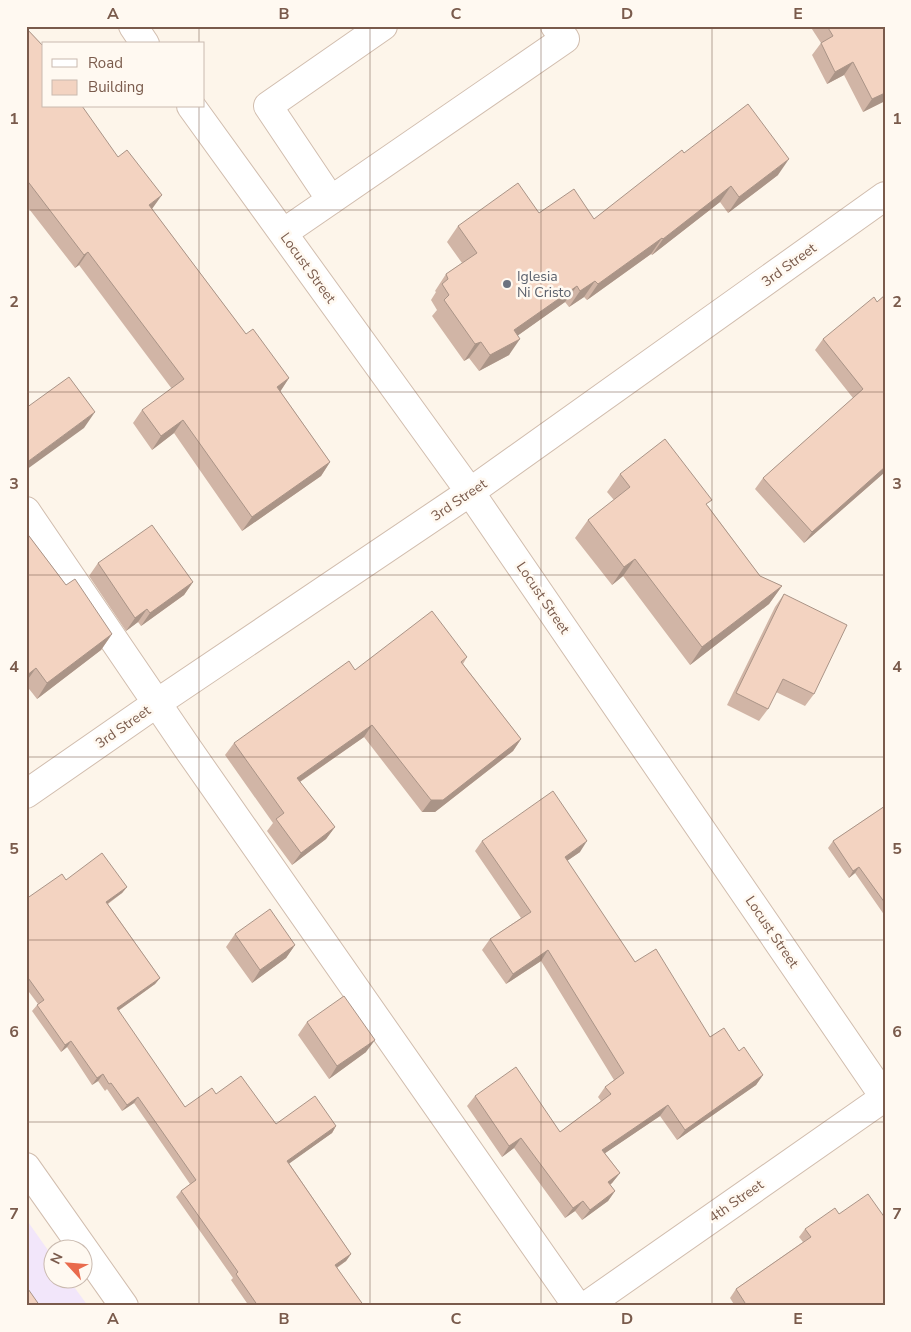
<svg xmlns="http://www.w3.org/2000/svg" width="911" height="1332" font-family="'Nunito Sans',sans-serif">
<rect width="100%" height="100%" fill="#fdf5ea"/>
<path fill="#f2e6fa" d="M26 1219 52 1256V1280H69L88 1306H26Z"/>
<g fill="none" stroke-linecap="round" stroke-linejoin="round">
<defs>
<path id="minor" d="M133 26 145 44
M191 106 470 492 885 1098
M331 200 268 106 383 26
M283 233 565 39 555 26
M26 511 188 749 577 1306
M26 794 157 703 470 492 885 196
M26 1167 124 1306
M586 1306 885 1097"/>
</defs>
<use href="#minor" stroke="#d1bdae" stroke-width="30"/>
<use href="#minor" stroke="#fff" stroke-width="28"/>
</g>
<path fill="#d1b5a6" d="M810 26H885V101L863 112 844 75 827 84 812 55 821 43Z
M26 28 44 47 43 51 152 209 246 334 289 378 280 391 330 462 321 476 242 531 174 433 152 450 133 423 142 410 172 389 79 265 75 268 26 205Z
M684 153 778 175 728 213 720 202 652 255 651 254 587 300 584 297 569 307 565 302 518 335 509 355 479 371 469 358 464 361 432 316 437 310 431 300 436 292 435 291 446 274 462 263 447 242 458 226 539 213 594 219Z
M885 295V472L804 543 755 489 763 478 853 398 815 350 823 339 877 302Z
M620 474 708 506 760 576 782 586 769 604 690 665 623 576 612 585 575 538 588 520 614 500 607 492Z
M26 532 66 585 112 634 101 650 37 699 26 685Z
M98 563 193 582 184 595 141 626 138 622 126 631 89 576Z
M784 594 814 694 805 706 776 692 768 709 759 721 727 705 775 607Z
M467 657 463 664 521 739 513 751 435 812H422L364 737 300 782 335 827 326 839 292 865 267 831 273 823 225 755 234 743 355 670Z
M885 806V916L855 873 849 878 828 848 833 841Z
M482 841 580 852 567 861 635 962 710 1037 739 1051 763 1075 756 1085 677 1140 660 1116 605 1153 620 1173 612 1183 610 1185 615 1191 608 1201 582 1220 575 1211 565 1218 514 1148 502 1157 467 1106 475 1096 560 1132 601 1101 598 1097 605 1087 614 1080 541 961 506 984 482 950 490 939 521 918 475 851Z
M66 880 127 887 122 893 108 904 160 978 155 984 118 1011 185 1107 216 1094 276 1124 336 1126 332 1133 289 1163 351 1254 346 1261 337 1268 364 1306H249L231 1280 233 1278 176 1197 181 1191 190 1184 134 1103 122 1111 107 1089 105 1091 98 1081 92 1085 67 1047 61 1052 32 1011 38 1004 26 988V899Z
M235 934 295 945 286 958 252 983 226 947Z
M307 1022 366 1052 329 1079 298 1035Z
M839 1214 885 1306H735L730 1298 736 1289 803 1242 799 1237 805 1229Z"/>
<path fill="#aa9487" d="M853 62 844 75 827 84 835 72Z
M885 93V101L863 112 872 99Z
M789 159 778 175 728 213 739 197Z
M731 186 720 202 652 255 663 239Z
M162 195 152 209 139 219 149 205Z
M662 238 651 254 587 300 598 284Z
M88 252 79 265 75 268 84 255Z
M595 281 584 297 569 307 580 291Z
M577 286 565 302 503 346 514 330Z
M520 339 509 355 479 371 490 355Z
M481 342 469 358 464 361 475 344Z
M289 378 280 392 277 387Z
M95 412 84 428 26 470V463Z
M183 420 174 433 152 450 161 436Z
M330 462 321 476 242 531 252 517Z
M885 467V472L804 543 812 532Z
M635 559 623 576 612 585 624 567Z
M193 582 184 595 141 626 150 613Z
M782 586 769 604 690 665 702 647Z
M147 609 138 622 126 631 135 618Z
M112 634 101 650 37 699 47 683Z
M36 668 26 682V676Z
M372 725 364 737 288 790 297 778Z
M521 739 513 751 435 812H422L431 800Z
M335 827 326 839 292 865 301 853Z
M587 841 580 852 558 867 565 857Z
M859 867 855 873 849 878 853 871Z
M127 887 122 893 101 908 106 902Z
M295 945 286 958 252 983 260 970Z
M548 950 541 961 506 984 513 974Z
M160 978 155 984 112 1015 117 1008Z
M375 1040 366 1052 329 1079 337 1066Z
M71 1041 67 1047 61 1052 65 1045Z
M103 1074 98 1081 92 1085 97 1078Z
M763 1075 756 1085 677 1140 685 1130Z
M138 1097 134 1103 122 1111 127 1105Z
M668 1105 660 1116 595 1160 602 1150Z
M336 1126 332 1133 283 1168 287 1161Z
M521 1138 514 1148 502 1157 509 1146Z
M620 1173 612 1183 601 1192 608 1182Z
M615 1191 608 1201 582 1220 590 1210Z
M583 1201 575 1211 565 1218 573 1208Z
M351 1254 346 1261 330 1272 335 1265Z"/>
<path fill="#f3d3c1" stroke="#aa9487" d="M827 26H885V93L872 99 853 62 835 72 821 43 833 36Z
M26 28 44 47 43 50 44 51V106H82L118 157 127 150 162 195 149 205 246 334 253 329 289 378 277 387 330 462 252 517 183 420 161 436 142 410 184 379 88 252 84 255 26 179Z
M748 104 789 159 739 197 731 186 663 239 662 238 598 284 595 281 580 291 577 286 514 330 520 339 490 355 481 342 475 344 444 300 449 295 442 284 448 279 446 274 477 253 458 226 518 183 539 213 574 189 594 219 682 150 684 153Z
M885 295V467L812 532 763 478 863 389 823 339 874 297 877 302Z
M69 377 95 412 26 463V408Z
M665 439 712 500 706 504 760 576 782 586 702 647 635 559 624 567 588 520 630 487 620 474Z
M152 525 193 582 150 613 147 609 135 618 98 563Z
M26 532 66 585 75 579 112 634 47 683 36 668 26 676Z
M784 594 847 625 814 694 783 679 768 709 736 693Z
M432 611 467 657 461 662 521 739 443 800H431L372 725 297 778 335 827 301 853 276 819 284 813 234 743 349 661 355 670Z
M553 791 587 841 565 857 635 962 656 949 710 1037 724 1028 739 1051 744 1047 763 1075 685 1130 668 1105 602 1150 620 1173 608 1182 615 1191 590 1210 583 1201 573 1208 521 1138 509 1146 475 1096 516 1067 560 1132 611 1094 605 1087 624 1073 548 950 513 974 490 939 531 912 482 841Z
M885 806V903L859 867 853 871 833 841Z
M102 853 127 887 106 902 160 978 117 1008 185 1107 212 1088 216 1094 241 1076 276 1124 315 1096 336 1126 287 1161 351 1254 335 1265 364 1306H258L236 1274 238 1272 181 1191 196 1180 138 1097 127 1105 111 1083 109 1084 103 1074 97 1078 71 1041 65 1045 37 1005 44 1000 26 975V899L62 874 66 880Z
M270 909 295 945 260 970 235 934Z
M344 996 375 1040 337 1066 307 1022Z
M868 1194 885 1218V1306H747L736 1289 811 1237 805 1229 835 1208 839 1214Z
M26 1286 40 1306H26Z"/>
<path fill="none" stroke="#7a5b4c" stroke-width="1" stroke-opacity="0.55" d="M199 26V44M370 26V1306M541 26V1306M712 26V1306M199 106V1306M26 210H885M26 392H885M26 575H885M26 757H885M26 940H885M26 1122H885"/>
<circle fill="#6b7280" stroke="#fff9f1" stroke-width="2" cx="507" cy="284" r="5"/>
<g text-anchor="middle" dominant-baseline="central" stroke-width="5" stroke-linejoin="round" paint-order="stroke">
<g font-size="14" fill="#7a5b4c" stroke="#fff9f1">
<text transform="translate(789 265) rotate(-36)">3rd Street</text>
<text transform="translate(308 268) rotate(54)">Locust Street</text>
<text transform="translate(459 500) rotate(-34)">3rd Street</text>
<text transform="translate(543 598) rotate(56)">Locust Street</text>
<text transform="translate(123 727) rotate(-35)">3rd Street</text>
<text transform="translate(772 932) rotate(56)">Locust Street</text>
<text transform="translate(736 1201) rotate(-35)">4th Street</text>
</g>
<g font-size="14" fill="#5b616d" stroke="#fff9f1" text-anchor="start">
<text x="517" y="276">Iglesia<tspan x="517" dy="16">Ni Cristo</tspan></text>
</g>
</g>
<rect width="911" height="1332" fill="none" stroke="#fff9f1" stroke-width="55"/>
<rect x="42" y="42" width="162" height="65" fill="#fff9f1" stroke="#cabaaf"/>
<rect x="52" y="59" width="25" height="8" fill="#ffffff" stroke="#cabaaf"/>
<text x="88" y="68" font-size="15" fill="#7a5b4c">Road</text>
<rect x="52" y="80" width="25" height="15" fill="#f3d3c1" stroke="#cabaaf"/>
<text x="88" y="92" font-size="15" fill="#7a5b4c">Building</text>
<g transform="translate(68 1264) rotate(296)"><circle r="24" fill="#fff9f1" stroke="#cabaaf"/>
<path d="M0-4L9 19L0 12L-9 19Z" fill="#e96b4d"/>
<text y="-8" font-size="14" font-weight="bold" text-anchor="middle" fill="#7a5b4c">N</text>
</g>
<rect x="28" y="28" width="856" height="1276" fill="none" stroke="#7a5b4c" stroke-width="2"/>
<g font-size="16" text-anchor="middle" font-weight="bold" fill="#7a5b4c">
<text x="113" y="19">A</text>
<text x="284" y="19">B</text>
<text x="456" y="19">C</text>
<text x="627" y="19">D</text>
<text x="798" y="19">E</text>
<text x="14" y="124">1</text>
<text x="897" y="124">1</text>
<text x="14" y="307">2</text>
<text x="897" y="307">2</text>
<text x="14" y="489">3</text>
<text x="897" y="489">3</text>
<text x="14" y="672">4</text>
<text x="897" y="672">4</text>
<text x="14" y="854">5</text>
<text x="897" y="854">5</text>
<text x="14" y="1037">6</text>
<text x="897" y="1037">6</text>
<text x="14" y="1219">7</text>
<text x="897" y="1219">7</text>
<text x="113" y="1324">A</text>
<text x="284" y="1324">B</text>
<text x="456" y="1324">C</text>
<text x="627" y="1324">D</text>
<text x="798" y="1324">E</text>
</g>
</svg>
